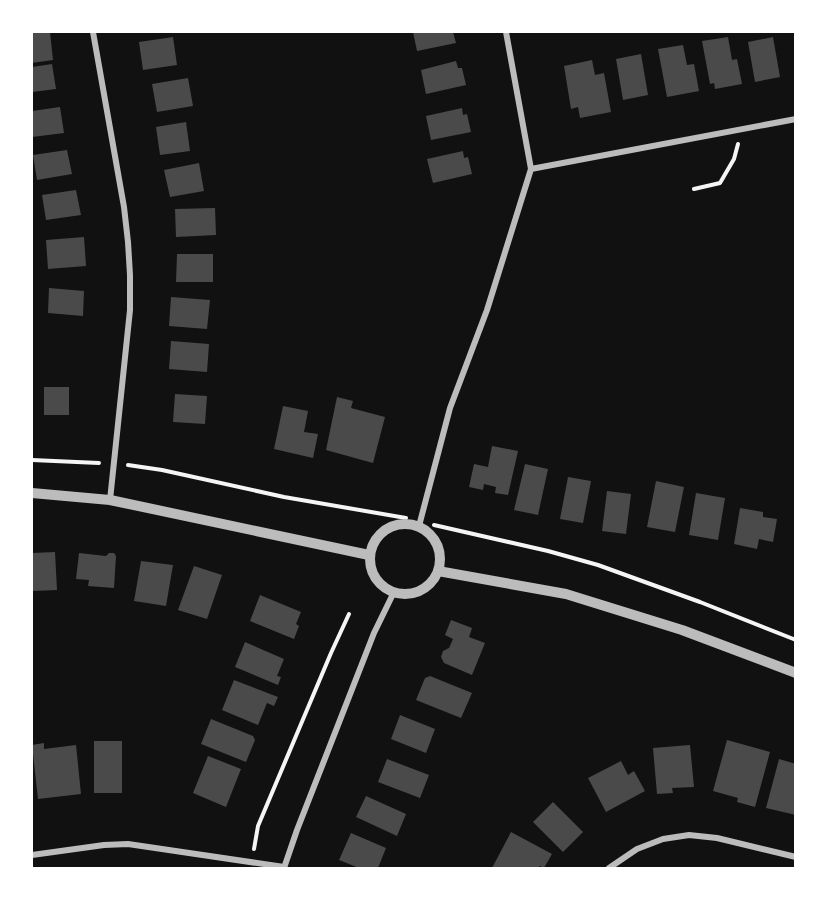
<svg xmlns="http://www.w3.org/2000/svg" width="827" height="900" font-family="'Fira Sans Condensed',sans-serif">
<rect width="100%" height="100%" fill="#111"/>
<path fill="#4a4a4a" d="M32 32H50L53 60 32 63Z
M413 32H453L456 43 417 51Z
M173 37 177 65 143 70 139 42Z
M728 37 732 60 737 59 742 84 715 89 714 83 710 84 702 41Z
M773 37 780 77 755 82 748 42Z
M683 45 687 65 694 64 699 91 667 97 658 49Z
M641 54 648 95 623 100 616 59Z
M592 60 595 75 604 73 611 112 580 118 578 107 571 109 564 66Z
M456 61 458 68H462L466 85 426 94 421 70Z
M52 64 56 89 32 92V67Z
M188 78 193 106 157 112 152 84Z
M60 107 64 133 32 137V111Z
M462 108 463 115 467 114 471 132 431 140 426 116Z
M186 122 190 151 160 155 156 127Z
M67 150 72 174 37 180 33 155Z
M463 151 464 158 468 157 472 174 433 183 427 159Z
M199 163 204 191 170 197 164 170Z
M76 190 81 215 46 220 42 195Z
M215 208 216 235 176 237 175 209Z
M84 237 86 266 48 269 46 240Z
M177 254H213V282H176Z
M49 288 84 291 83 316 48 313Z
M171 297 210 300 207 329 169 326Z
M171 341 209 344 207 372 169 369Z
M44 387H69V415H44Z
M175 394 207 396 205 424 173 422Z
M337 397 353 401 351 408 385 417 373 463 326 450Z
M283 406 308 411 304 432 318 434 313 458 274 449Z
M492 446 518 451 508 495 495 493 496 487 484 484 483 490 469 487 474 464 488 467Z
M525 464 548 469 538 515 514 510Z
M568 477 591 481 583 523 560 519Z
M656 481 684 487 675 532 647 527Z
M607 491 631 494 626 534 602 531Z
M696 493 725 498 718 540 689 535Z
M740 508 763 512V517L777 519 773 542 759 539 757 549 734 544Z
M55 552 57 590 32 591V553Z
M79 553 106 556 109 553H114L116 556 114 588 88 586 89 580 76 579Z
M141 561 173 565 166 606 134 601Z
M194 566 222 575 207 619 178 610Z
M260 595 301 612 296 624 299 626 294 639 250 621Z
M451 620 472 628 469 637 485 643 472 675 444 663 441 657 443 651 449 648 453 639 445 635Z
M245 642 284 659 277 676 281 677 278 685 235 667Z
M430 676 472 693 461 718 416 700 425 678Z
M234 680 278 697 274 706 267 703 258 725 222 710Z
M400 715 435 729 426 753 391 739Z
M211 719 253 736 255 740 246 762 201 744Z
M727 740 770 752 755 807 737 802 738 798 713 791Z
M94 741H122V793H94Z
M44 743V749L76 745 81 794 38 799 32 745Z
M690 745 694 787 672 788 673 793 657 794 653 748Z
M208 756 241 769 226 807 193 793Z
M387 759 429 775 420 798 378 782Z
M779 759 796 764V815L766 808Z
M621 761 628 775 634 771 645 791 606 812 588 778Z
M366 796 406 814 397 836 356 817Z
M553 802 583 832 563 852 533 822Z
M511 832 552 854 544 868 540 866 538 868H492Z
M351 833 386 848 378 868H359L339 860Z"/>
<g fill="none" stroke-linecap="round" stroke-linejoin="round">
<path stroke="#f5f5f5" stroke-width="4" d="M694 189 720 183 734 159 738 144
M32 460 99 463
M128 465 162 470 284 497 406 518
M434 525 548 551 598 565 700 602 796 640
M254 849 258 826 331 653 349 614"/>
<path stroke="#bcbcbc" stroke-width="6" d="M93 32 124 207 128 242 130 275V310L110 500
M531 169 796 119
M419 526 450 408 487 310 531 169 506 32
M32 855 104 845 128 844 284 867
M284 868 297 830 374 633 394 592
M609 868 637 849 663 839 689 835 717 838 796 857"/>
<path stroke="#bcbcbc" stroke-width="10" d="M32 493 110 500 369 555
M370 559a35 35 0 1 1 70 0a35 35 0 1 1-70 0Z
M438 571 566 594 682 630 796 673"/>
</g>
<rect width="827" height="900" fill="none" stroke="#ffffff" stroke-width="66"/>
</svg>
